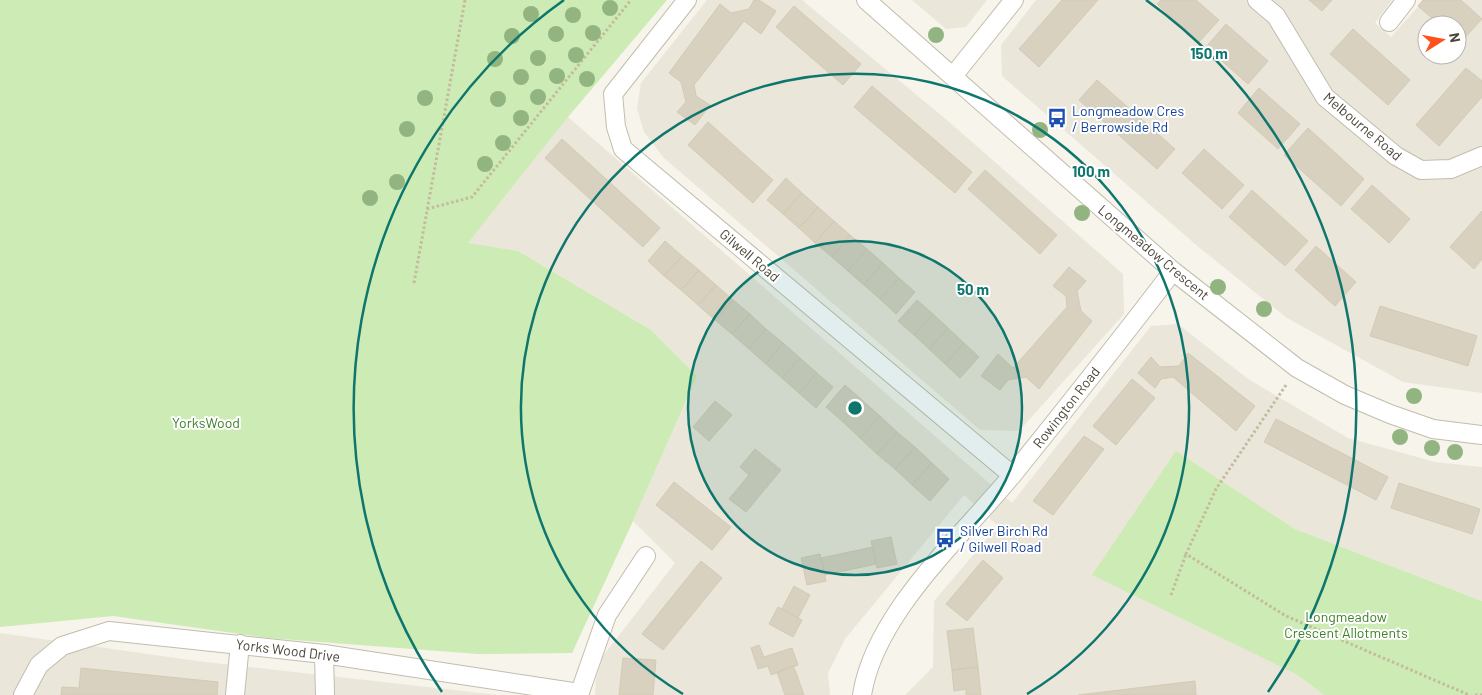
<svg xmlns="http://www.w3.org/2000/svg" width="1482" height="695" font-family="Barlow,sans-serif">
<rect width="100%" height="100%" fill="#f6f4eb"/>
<path fill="#eae6d9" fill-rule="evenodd" d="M707 0H802L948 121 1123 274 1124 314 1019 431 980 430 664 158 644 132 637 108 641 83Z
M912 0H987L966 27 946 29Z
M1036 0H1392L1375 23 1391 37 1424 0H1482V393L1403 382 1287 318 1195 244 1002 76 1001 45ZM1427 25H1457V55H1427Z
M568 117 1012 503 1151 326 1178 324 1248 379 1348 438 1435 462 1482 467V601L1295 529 1176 451 1296 674 1324 695H905L933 667 934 601 998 526 964 495 845 639 828 673 830 695H595L596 679 603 656 675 563 633 521 697 376 651 330 518 251 467 244Z
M0 633 197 661 498 695H0Z"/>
<path fill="#cdebb4" d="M0 0H667L568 117 468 243 518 251 651 330 697 376 633 521 572 653 478 654 268 638 113 616 0 627Z
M1176 451 1295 529 1482 601V695H1324L1296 674 1092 575Z"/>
<path fill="#d8d1c0" stroke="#d3cab3" d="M754 0H759L776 11 761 34 744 21 694 85 696 96 710 105 695 125 677 112 686 102 681 82 669 73 720 4 731 13 749 9Z
M1062 0H1098L1039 67 1019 49Z
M1161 0H1196L1219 20 1199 42 1157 4Z
M1309 0H1332L1322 11Z
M1423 0H1461L1482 19 1460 43 1457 40V25H1440L1418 6Z
M794 6 861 64 843 85 776 27Z
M1226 24 1268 61 1248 84 1206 47Z
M1353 29 1410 80 1388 105 1330 54Z
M1466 68 1482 81V97L1439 146 1416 125Z
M1097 80 1175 149 1157 169 1079 100Z
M872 86 972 172 955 193 854 107Z
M1259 88 1300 124 1278 149 1238 113Z
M708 122 773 180 753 203 688 145Z
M1308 128 1364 179 1341 206 1284 155Z
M562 139 660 228 643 247 545 158Z
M1204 149 1244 185 1222 209 1182 173Z
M985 170 1057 235 1040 254 968 189Z
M786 178 802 193 783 214 767 200Z
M1372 185 1410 219 1389 243 1351 209Z
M1252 190 1308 241 1285 266 1229 217Z
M802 193 818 207 799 228 783 214Z
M818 207 834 221 815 243 799 228Z
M1482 211V259L1474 269 1450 247Z
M834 221 850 235 832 257 815 243Z
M850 235 867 249 848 271 832 257Z
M665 241 682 256 664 276 648 261Z
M1316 246 1356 282 1335 306 1295 270Z
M867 249 883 263 864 285 848 271Z
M682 256 699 270 681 290 664 276Z
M883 263 899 278 880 299 864 285Z
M1069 267 1086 281 1077 291 1081 311 1092 321 1039 389 1026 377 1008 380 1000 390 981 376 998 354 1013 368 1067 307 1066 296 1053 286Z
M699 270 716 285 698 305 681 290Z
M899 278 915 292 896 314 880 299Z
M716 285 733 300 715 320 698 305Z
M733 300 750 314 732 334 715 320Z
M917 300 933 314 914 335 898 321Z
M1380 306 1477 336 1468 366 1370 336Z
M750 314 766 329 749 349 732 334Z
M933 314 948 328 929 349 914 335Z
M948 328 964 343 945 364 929 349Z
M766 329 783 343 766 364 749 349Z
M783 343 800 358 782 378 766 364Z
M964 343 979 357 960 378 945 364Z
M1188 353 1255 406 1236 431 1173 377 1161 379 1155 388 1138 373 1151 357 1160 367 1179 366Z
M800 358 817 373 799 393 782 378Z
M817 373 833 387 816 408 799 393Z
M1132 379 1155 398 1116 445 1093 426Z
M845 385 862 400 843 422 826 407Z
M862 400 880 416 860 438 843 422Z
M715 401 732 415 709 441 693 427Z
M880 416 897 432 877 454 860 438Z
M1276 419 1388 477 1376 500 1264 442Z
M897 432 915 447 895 469 877 454Z
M1084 436 1104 449 1053 515 1033 501Z
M915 447 932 463 912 485 895 469Z
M755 449 781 470 746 512 729 499 749 475 740 467Z
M932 463 949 479 930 501 912 485Z
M674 482 731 527 712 550 656 505Z
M1399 483 1480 509 1472 534 1391 508Z
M891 537 897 564 877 568 871 541Z
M873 547 876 564 825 575 821 558Z
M820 554 826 581 807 585 801 558Z
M983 560 1003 578 967 621 946 604Z
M701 561 722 578 663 650 642 634Z
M794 586 810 595 798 618 782 609Z
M778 607 802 620 793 637 769 624Z
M973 628 978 667 952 670 947 631Z
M759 645 764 657 792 648 798 665 771 675 768 666 758 669 751 648Z
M623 658 656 660 653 695H619Z
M793 666 795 670 804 695H785L777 672Z
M978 667 981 695H966V689L954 691 952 670Z
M81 668 218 682 217 695H61L62 687 79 688Z
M1195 681 1196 695H1078Z"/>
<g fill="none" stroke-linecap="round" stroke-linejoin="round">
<defs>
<path id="street" d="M687 0 613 94 616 127 623 149 1012 475
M866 0 1173 271 1297 368 1345 395 1390 414 1433 429 1482 435
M1257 0 1276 16 1325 97 1396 156 1421 170 1451 169 1482 156
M1389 22 1406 0
M953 76 1014 0
M324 654 325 695
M23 695 39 665 62 646 109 631 324 654 579 693
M235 695 240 644
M579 695 607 615 646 556
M862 695C875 612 962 537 1014 473 1068 406 1121 339 1173 271"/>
</defs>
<use href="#street" stroke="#c2bdad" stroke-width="20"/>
<path stroke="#c4ba9e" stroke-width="3" stroke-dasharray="2.5 2.5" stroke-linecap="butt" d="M427 209 472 197 631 0
M414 283 465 0
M1286 385 1216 489 1186 554 1286 616 1469 695
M1171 595 1186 554
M1475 695H1482"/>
<use href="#street" stroke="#fff" stroke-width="18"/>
</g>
<g fill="#92b480">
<circle cx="610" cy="8" r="8"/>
<circle cx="531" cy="14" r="8"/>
<circle cx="573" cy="15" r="8"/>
<circle cx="593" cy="33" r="8"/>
<circle cx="556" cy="34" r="8"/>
<circle cx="936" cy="35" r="8"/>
<circle cx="512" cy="36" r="8"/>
<circle cx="576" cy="55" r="8"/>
<circle cx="538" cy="58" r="8"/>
<circle cx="495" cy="59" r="8"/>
<circle cx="557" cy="76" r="8"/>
<circle cx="521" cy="77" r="8"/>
<circle cx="587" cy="79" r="8"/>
<circle cx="538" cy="97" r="8"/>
<circle cx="425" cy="98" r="8"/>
<circle cx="498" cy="99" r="8"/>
<circle cx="521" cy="118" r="8"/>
<circle cx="407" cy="129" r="8"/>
<circle cx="1040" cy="130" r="8"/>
<circle cx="503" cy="143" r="8"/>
<circle cx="485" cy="164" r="8"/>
<circle cx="397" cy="182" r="8"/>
<circle cx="370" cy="198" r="8"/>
<circle cx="1082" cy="213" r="8"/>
<circle cx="1218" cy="287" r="8"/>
<circle cx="1264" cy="309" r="8"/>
<circle cx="1414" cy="396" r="8"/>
<circle cx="1400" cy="437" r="8"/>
<circle cx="1432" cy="448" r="8"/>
<circle cx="1455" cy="452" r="8"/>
</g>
<circle cx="855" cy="408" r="167" fill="#0f766e" fill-opacity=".12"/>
<g fill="none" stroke="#0f766e" stroke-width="2.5">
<circle cx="855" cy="408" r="167"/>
<path d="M683 694A334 334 0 1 1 1027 694"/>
<path d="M442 692A501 501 0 0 1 564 0M1146 0A501 501 0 0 1 1268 692"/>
</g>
<defs>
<symbol id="bus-bare" viewBox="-9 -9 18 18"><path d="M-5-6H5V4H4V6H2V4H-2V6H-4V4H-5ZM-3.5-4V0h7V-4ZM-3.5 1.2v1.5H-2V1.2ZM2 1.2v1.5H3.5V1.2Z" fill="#1a4fb4" stroke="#fff" stroke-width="2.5" paint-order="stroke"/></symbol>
</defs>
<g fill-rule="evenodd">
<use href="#bus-bare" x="1043" y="104" width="28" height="28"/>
<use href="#bus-bare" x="931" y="524" width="28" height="28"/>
</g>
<g text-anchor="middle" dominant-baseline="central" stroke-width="4" stroke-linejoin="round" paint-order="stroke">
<g font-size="14" fill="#164399" stroke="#fff" text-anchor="start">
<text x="1072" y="110">Longmeadow Cres<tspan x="1072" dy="16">/ Berrowside Rd</tspan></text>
<text x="960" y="530">Silver Birch Rd<tspan x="960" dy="16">/ Gilwell Road</tspan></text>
</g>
<g font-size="14" fill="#4b4538" stroke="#fff">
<text transform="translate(1363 126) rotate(40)">Melbourne Road</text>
<text transform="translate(1154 252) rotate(40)">Longmeadow Crescent</text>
<text transform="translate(750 255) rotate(40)">Gilwell Road</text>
<text transform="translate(1066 407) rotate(-52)">Rowington Road</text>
<text transform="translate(288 650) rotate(7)">Yorks Wood Drive</text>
</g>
<g font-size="14" fill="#418028" stroke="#fff">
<text x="206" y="422">YorksWood</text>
<text x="1346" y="616">Longmeadow<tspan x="1346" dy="16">Crescent Allotments</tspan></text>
</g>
</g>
<circle cx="855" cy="408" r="8" fill="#0f766e" stroke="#fff" stroke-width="2.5"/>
<g font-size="15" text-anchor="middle" font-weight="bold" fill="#0f766e" stroke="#fff" stroke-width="4" stroke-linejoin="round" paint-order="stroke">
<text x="1209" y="59">150 m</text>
<text x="1091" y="177">100 m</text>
<text x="973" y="295">50 m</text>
</g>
<g transform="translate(1442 40) rotate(79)"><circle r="24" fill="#ffffff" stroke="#b7b5af"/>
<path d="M0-4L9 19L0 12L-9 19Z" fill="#ff5119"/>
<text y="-8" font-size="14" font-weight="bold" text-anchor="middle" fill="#4b4538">N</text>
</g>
</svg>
